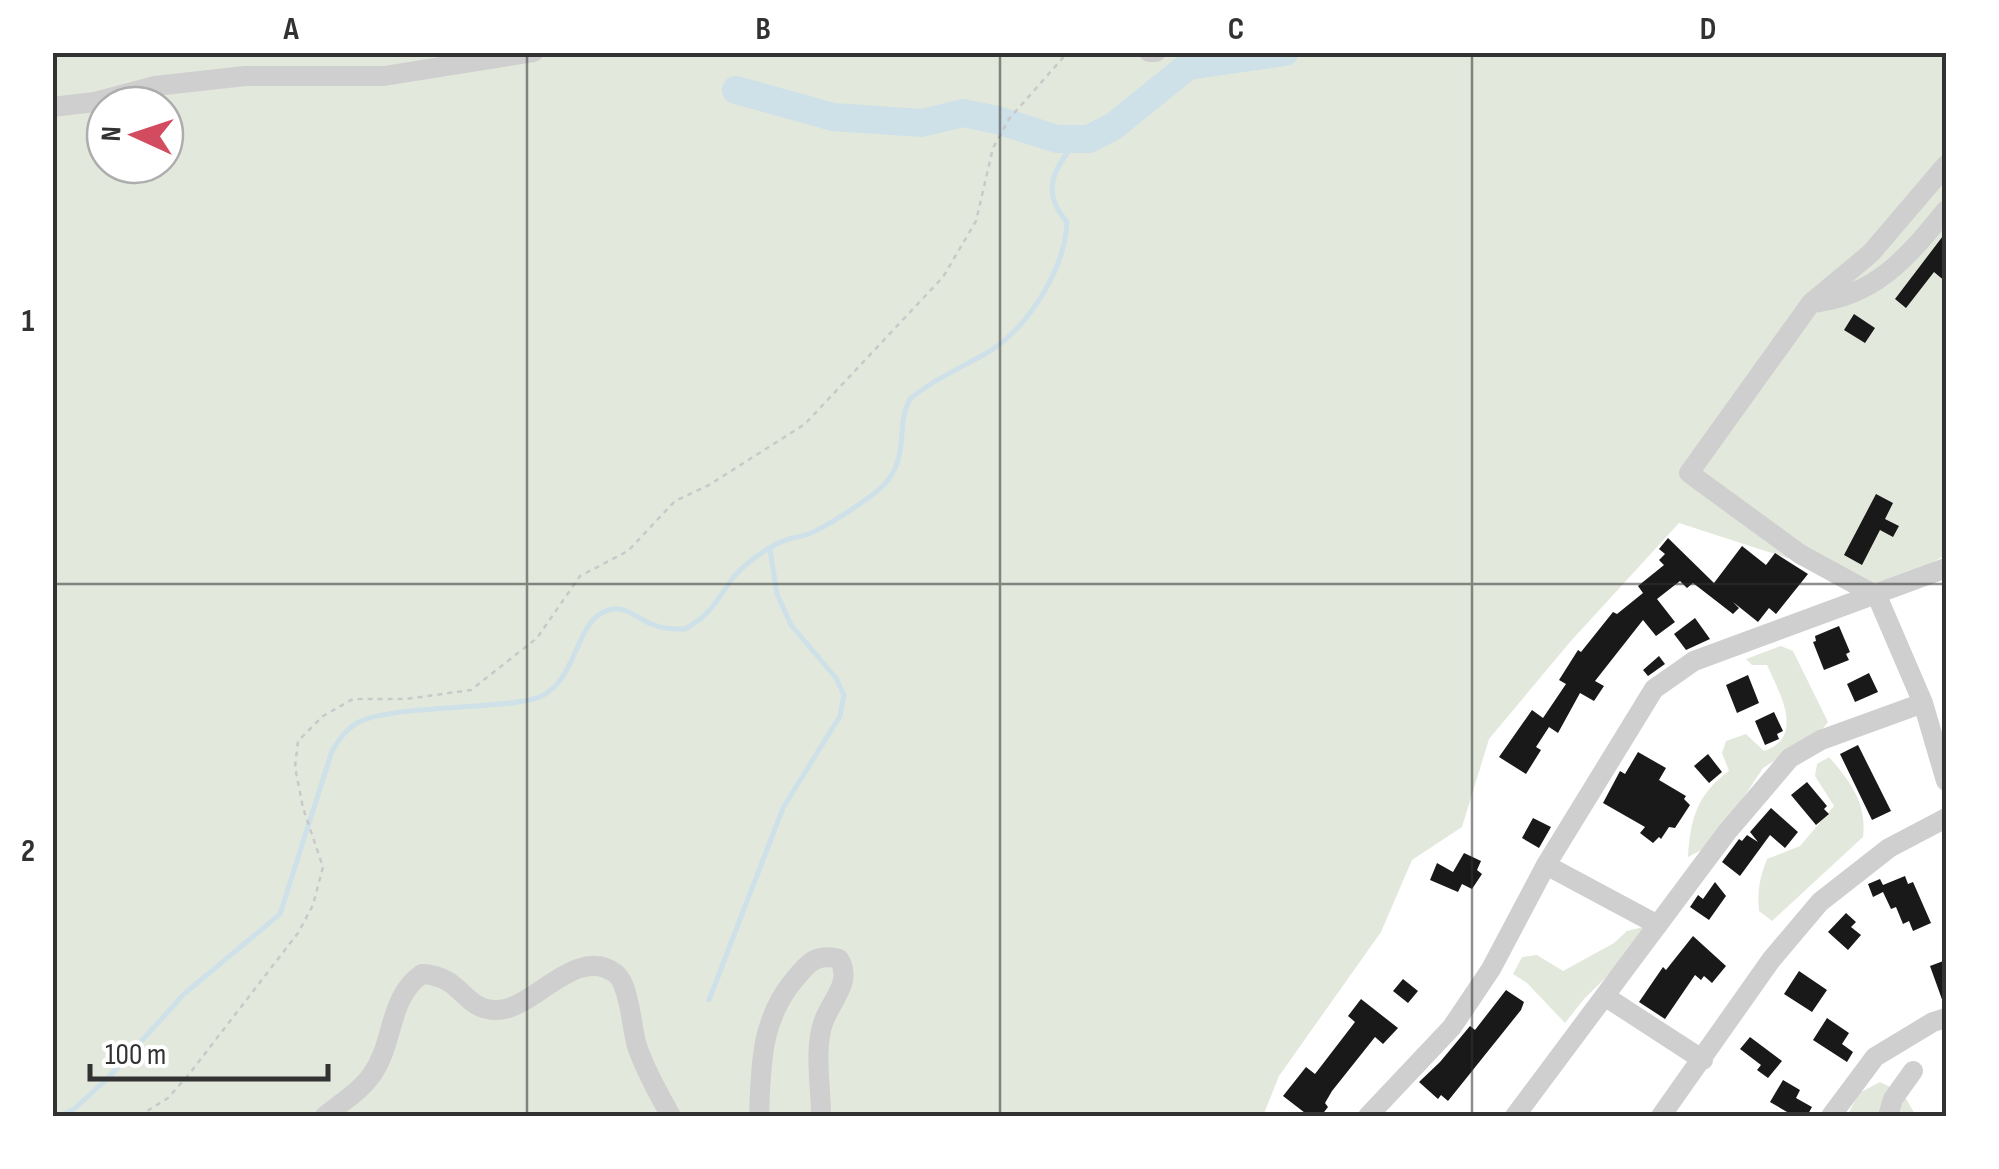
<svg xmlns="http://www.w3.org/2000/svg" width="1999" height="1169" font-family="'Sofia Sans Condensed',sans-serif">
<rect width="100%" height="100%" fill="#fff"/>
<path fill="#e3e8dc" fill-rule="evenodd" d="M52 53H1946V555L1883 589 1679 523 1570 642 1489 739 1462 827 1412 860 1381 932 1279 1076 1263 1116H53ZM105 105H165V165H105Z
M1781 646 1793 651 1828 722 1820 732 1763 768 1713 844 1688 857C1690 820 1697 794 1729 771L1722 753 1726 741 1746 734 1764 751C1806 737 1779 692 1767 665H1752L1746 659Z
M1829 757C1851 782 1867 804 1863 837L1772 921 1759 911C1757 891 1760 877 1767 859L1800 846 1834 806 1815 776 1817 764Z
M1643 927 1647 937 1584 999 1565 1023 1527 983 1513 974 1522 957 1537 955 1563 971 1614 943 1627 931Z
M1880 1082 1903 1093 1916 1116H1847L1859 1093Z"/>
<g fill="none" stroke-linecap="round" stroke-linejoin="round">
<path stroke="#cee0e8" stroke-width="5" d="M709 1000 783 808 840 716 844 695 836 678 791 625 777 594 770 550
M52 1116H53
M59 1116 74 1109 108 1078 184 994 280 914 332 751C339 740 345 730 357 723 387 706 488 709 530 700 581 690 571 615 613 609 629 607 640 621 654 625 664 629 674 629 685 629 722 609 720 585 748 563 759 554 776 543 789 539 796 537 804 536 811 533 829 525 877 495 888 480 909 452 896 424 910 399 934 379 963 367 990 351 1029 326 1065 269 1067 222 1039 191 1055 167 1078 139"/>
<path stroke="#cee0e8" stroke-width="28" d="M736 90 833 117 922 123 963 113 997 120 1057 139H1089L1114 126 1188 66 1285 52"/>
</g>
<path fill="#191919" d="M1946 232V282L1934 272 1906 308 1895 299Z
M1854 314 1875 328 1865 343 1844 330Z
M1876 494 1893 503 1885 519 1899 526 1893 537 1880 530 1862 565 1844 555Z
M1668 538 1714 583 1742 546 1766 565 1775 553 1808 574 1776 614 1769 608 1758 622 1733 602 1739 608 1733 614 1693 583 1687 588 1680 581 1657 599 1675 622 1656 636 1643 620 1595 681 1604 686 1594 701 1580 693 1558 733 1549 727 1536 747 1541 750 1526 774 1499 757 1532 710 1543 718 1566 684 1559 680 1578 650 1581 652 1613 612 1617 614 1643 593 1638 586 1664 565 1659 560 1665 554 1659 549Z
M1695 618 1710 639 1686 650 1674 634Z
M1839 626 1850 652 1846 654 1849 660 1824 670 1813 642 1816 641 1815 636Z
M1659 656 1665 664 1648 676 1643 670Z
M1869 673 1878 692 1855 702 1847 684Z
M1748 675 1759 703 1737 713 1726 685Z
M1774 712 1783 731 1777 734 1779 739 1765 745 1755 721Z
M1858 745 1891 811 1872 820 1840 754Z
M1638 752 1666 768 1659 780 1686 796 1684 799 1690 805 1675 828 1669 827 1661 839 1659 837 1653 843 1640 833 1645 827 1603 803 1620 771 1625 774Z
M1708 754 1722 772 1709 783 1694 766Z
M1807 782 1827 806 1824 809 1829 814 1816 825 1791 795Z
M1771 808 1798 832 1785 848 1770 835 1740 876 1722 862 1739 839 1742 841 1747 835 1758 842 1750 832Z
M1533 818 1551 827 1539 848 1522 838Z
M1464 853 1481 861 1477 870 1482 874 1472 889 1462 884 1458 892 1430 880 1437 863 1453 872Z
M1905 876 1908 884 1913 882 1931 923 1913 931 1909 921 1903 924 1896 907 1891 909 1883 892 1873 897 1868 884 1880 879 1883 885Z
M1715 882 1726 896 1709 920 1690 907 1698 895 1703 899Z
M1846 913 1856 922 1851 927 1861 935 1848 950 1828 932Z
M1693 936 1726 966 1712 983 1704 976 1701 980 1695 975 1665 1019 1639 1002 1663 967 1666 970Z
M1946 960V1005H1944L1930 966Z
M1799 971 1827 990 1812 1012 1784 994Z
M1403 979 1418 991 1408 1003 1393 991Z
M1506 990 1524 1002 1521 1010 1448 1101 1441 1095 1438 1099 1419 1082 1440 1062 1470 1026 1475 1030Z
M1361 999 1398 1028 1383 1044 1375 1037 1332 1091 1325 1103 1328 1107 1321 1116H1309L1283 1096 1306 1067 1315 1074 1355 1022 1348 1016Z
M1827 1018 1849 1033 1842 1044 1853 1052 1847 1062 1813 1040Z
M1750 1037 1782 1061 1768 1078 1757 1070 1761 1065 1740 1049Z
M1783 1080 1800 1090 1796 1098 1812 1107 1807 1116H1794L1770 1102Z"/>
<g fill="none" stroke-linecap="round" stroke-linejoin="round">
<path stroke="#c9c9c9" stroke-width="2.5" stroke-dasharray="5 5" stroke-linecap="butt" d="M139 1116 168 1098 190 1073 298 933 313 905 323 867 303 808 295 767 298 741 323 716 353 699H406L471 690 537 638 580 576 628 551 675 501 709 485 805 424 943 277 976 221 993 148 1009 119 1068 52"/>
<path stroke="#cfcfcf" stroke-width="20" d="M1149 52H1156
M52 107 95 102 155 86 245 76H384L534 52
M1946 165 1871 253 1811 303 1689 473 1800 554 1877 596 1923 703 1946 781
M1811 303C1875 297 1908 257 1946 210
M1546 865 1658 925
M1606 997 1703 1060
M325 1116C341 1103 361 1091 373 1073 395 1040 388 998 422 974 463 976 462 1009 495 1010 532 1012 575 944 615 973 623 979 626 992 628 1001 632 1016 633 1032 637 1046 645 1070 659 1095 671 1116
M759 1116C761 1067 760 1021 794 980 808 963 816 953 839 959 853 982 831 1000 823 1023 814 1050 821 1087 821 1116
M1368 1116 1452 1027 1491 969 1546 865 1654 689 1694 661 1946 568
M1515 1116 1727 832 1790 758 1821 740 1923 703
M1661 1116 1771 960 1820 902 1889 848 1946 818
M1831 1116 1875 1057 1933 1022 1946 1018
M1888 1116 1893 1099 1913 1071"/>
</g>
<path fill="none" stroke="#323232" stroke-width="2.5" stroke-opacity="0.55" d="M527 52V1116M1000 52V1116M1472 52V1116M52 584H1946"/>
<rect width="1999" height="1169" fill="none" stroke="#ffffff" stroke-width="110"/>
<g transform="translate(135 135) rotate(273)"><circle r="48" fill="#ffffff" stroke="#adadad" stroke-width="2.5"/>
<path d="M0-8L18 38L0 25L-18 38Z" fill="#d24b5f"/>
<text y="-15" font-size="28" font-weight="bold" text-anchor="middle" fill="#323232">N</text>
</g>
<path d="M90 1064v15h238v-15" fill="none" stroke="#323232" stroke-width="5"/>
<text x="105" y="1064" font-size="30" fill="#323232" stroke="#ffffff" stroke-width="8" paint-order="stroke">100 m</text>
<rect x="55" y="55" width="1889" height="1059" fill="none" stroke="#323232" stroke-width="4"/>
<g font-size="32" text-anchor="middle" font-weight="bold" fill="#323232">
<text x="291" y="39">A</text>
<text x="763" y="39">B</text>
<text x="1236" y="39">C</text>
<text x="1708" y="39">D</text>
<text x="28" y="331">1</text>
<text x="28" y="861">2</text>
</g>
</svg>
